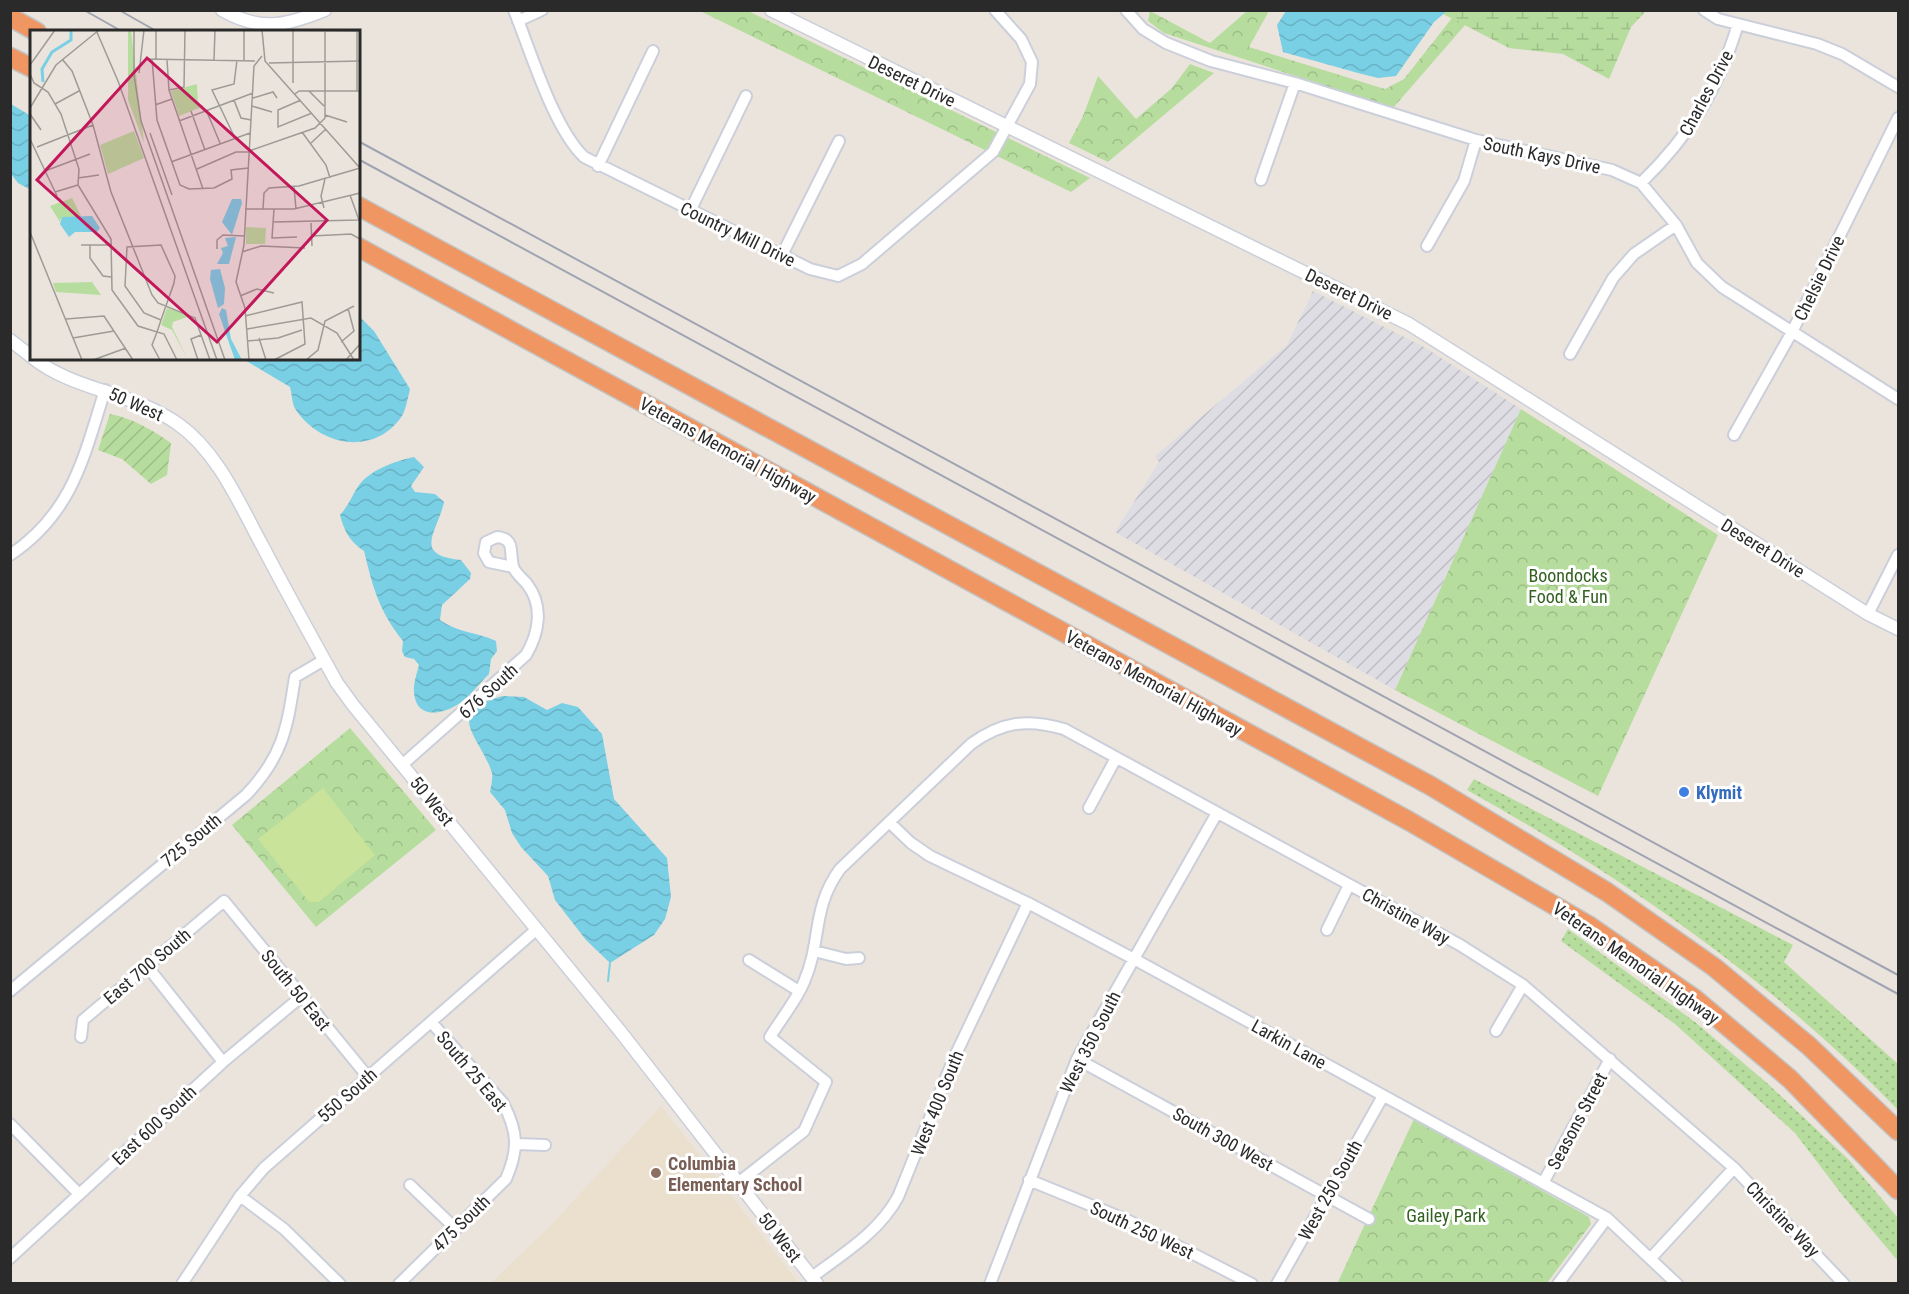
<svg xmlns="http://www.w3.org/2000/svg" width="1909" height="1294" font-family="'Roboto Condensed',sans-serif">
<defs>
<pattern id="industrial-furrows" width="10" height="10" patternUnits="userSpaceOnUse" patternTransform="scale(1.5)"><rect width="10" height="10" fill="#dedde4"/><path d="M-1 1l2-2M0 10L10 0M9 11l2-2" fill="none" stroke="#bfbec4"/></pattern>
<pattern id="grass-dots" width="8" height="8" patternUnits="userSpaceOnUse" patternTransform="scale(1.5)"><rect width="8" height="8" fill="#b7dd9e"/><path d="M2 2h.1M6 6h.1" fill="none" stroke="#9ebe88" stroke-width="1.8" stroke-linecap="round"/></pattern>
<pattern id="wetland-marsh" width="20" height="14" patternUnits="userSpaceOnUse" patternTransform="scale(1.5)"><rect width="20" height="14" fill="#b7dd9e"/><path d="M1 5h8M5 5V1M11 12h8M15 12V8" fill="none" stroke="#9ebe88"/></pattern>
<pattern id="park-crowns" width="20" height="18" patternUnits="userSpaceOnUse" patternTransform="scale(1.5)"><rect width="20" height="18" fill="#b7dd9e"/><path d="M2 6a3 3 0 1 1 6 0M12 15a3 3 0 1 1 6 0" fill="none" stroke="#9ebe88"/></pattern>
<pattern id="garden-furrows" width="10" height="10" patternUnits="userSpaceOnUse" patternTransform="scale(1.5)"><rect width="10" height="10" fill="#b7dd9e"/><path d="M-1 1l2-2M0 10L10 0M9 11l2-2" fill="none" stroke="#9ebe88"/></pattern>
<pattern id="water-waves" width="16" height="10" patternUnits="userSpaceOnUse" patternTransform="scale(1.5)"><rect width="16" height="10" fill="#79cfe4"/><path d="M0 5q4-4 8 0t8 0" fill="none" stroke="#69b2c4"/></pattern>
</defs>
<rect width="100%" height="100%" fill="#ebe4dd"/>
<path fill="url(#industrial-furrows)" d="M1313 291 1424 347 1521 409 1395 690 1115 532 1159 462 1155 456 1287 345Z"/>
<path fill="#ebdfce" d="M661 1106 799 1283 490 1284 552 1224Z"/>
<path fill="url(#grass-dots)" d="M1474 779 1793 945 1784 962 1898 1064V1110C1773 981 1623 877 1467 790Z
M1568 929 1695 1022 1767 1083 1849 1160 1898 1218V1261L1843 1196 1795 1133 1675 1024 1561 941Z"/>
<path fill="url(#wetland-marsh)" d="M1447 10 1646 11 1631 27 1609 79 1563 54 1509 48 1443 14Z"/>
<path fill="url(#park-crowns)" d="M700 11H748L1090 178 1071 192Z
M1150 11 1210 43 1247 11H1269L1249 47 1385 89 1404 79 1452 18 1466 24 1393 108 1164 33 1148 21Z
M1190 64 1214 73 1108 162 1069 143 1083 116 1098 76 1136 119 1172 88Z
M1521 409 1718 535 1598 796 1395 690Z
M350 728 436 830 316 927 232 825Z
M1414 1119 1589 1217 1591 1224 1547 1283 1337 1284Z"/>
<path fill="url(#garden-furrows)" d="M110 414C132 418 153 430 171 443L167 475 151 484 122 459 98 450Z"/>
<path fill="#c9e39b" d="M323 788 375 855 319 902H309L258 839Z"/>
<path fill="url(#water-waves)" d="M1286 11V10L1447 11 1434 22 1396 76 1378 78 1358 73 1283 52 1277 25Z
M11 104 31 116V190L18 183 11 174Z
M359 316 374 331 410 389C408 397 406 409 402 416 375 456 321 447 296 410 292 405 292 394 290 387L243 359 358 358Z
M414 457 424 467 411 486 415 492 435 494 444 502C437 533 412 555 461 560L471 573 470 579 442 605 440 620C458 633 477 632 496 641L497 651 491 659 489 674C480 683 470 696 460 703 443 715 416 720 414 692 413 684 417 673 419 665L414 659 405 657 402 651 403 641C379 611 373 588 364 551 350 542 344 531 340 515 348 506 351 498 357 488 368 470 396 461 414 457Z
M503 696 524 697 547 710 562 703 578 707 602 734 614 799 667 858 671 897 665 919 654 935 610 963 586 940 555 900 548 876 521 847 512 833 505 810 490 792C491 786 493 778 492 773 482 739 440 711 503 696Z"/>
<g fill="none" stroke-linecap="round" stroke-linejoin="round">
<path stroke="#79cfe4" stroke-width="2" d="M608 981 610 963"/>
<defs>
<path id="minor" d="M514 10C531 52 553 127 584 157L810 269 838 276 862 264 993 152 1030 84 1032 62 1021 39 995 10
M1126 10 1143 29 1166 43 1211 61 1295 83 1476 140 1612 170 1641 183 1676 225 1697 263 1722 287 1898 399
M1704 10 1718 19 1817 44 1842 54 1898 87
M518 21 542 10
M598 166 653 51
M1261 180 1295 83
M1641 183C1690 135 1718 90 1738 24
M690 211 746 96
M1427 246 1464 181 1476 140
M782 255 839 141
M1570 354 1613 278 1634 254 1676 225
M1734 435 1792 332 1898 118
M10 555C73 513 84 456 105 390
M1868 614 1898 555
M402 765 526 655C539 633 544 606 527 584 523 579 514 572 513 566 509 552 516 539 497 537L486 542 484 553 489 562 513 567
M1089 808 1116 758
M889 822 911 843 930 856 1028 903 1134 959 1607 1218 1677 1284
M1327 930 1349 885
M814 951 846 959 859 958
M749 960 799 991
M147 966 223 1062
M10 991 246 795C283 756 287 729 295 677L324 660
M1496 1031 1523 985
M81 1037 83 1020 224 901 368 1077
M1077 1059 1369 1219
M10 1124 79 1194
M517 1144 545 1145
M1029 1180 1127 1220 1252 1284
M738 1183 804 1131 826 1082 770 1037C781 1019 796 1001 804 982 822 941 811 909 840 869L971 744C1001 722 1027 718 1064 729L1460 945 1523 985 1734 1168 1844 1284
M1543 1183 1610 1059
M410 1185 456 1229
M240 1196 284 1229 340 1284
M10 1258 223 1062 302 996
M1651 1258 1734 1168
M812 1277C844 1253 879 1232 898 1197L954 1058 1028 903
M182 1284 240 1196 264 1168 537 929
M399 1284 506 1179C519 1149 518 1132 503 1103L431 1022
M990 1284 1077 1059 1217 813
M1277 1284 1383 1096
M1558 1284 1607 1218"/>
<path id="tertiary" d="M222 10C261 32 285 26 325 10
M771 10 1409 324 1868 614 1898 629
M10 340 32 357
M33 358C75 391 133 392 178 424 218 452 240 505 263 547 287 593 312 638 337 683L353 705 620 1031 817 1284"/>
<path id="motorway" d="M10 17 37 32
M10 57 32 68
M358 206 1431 786 1607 892 1714 967 1809 1046 1898 1131
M358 247 1409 821 1588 925 1695 999 1790 1079 1898 1190"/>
</defs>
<use href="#minor" stroke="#cbcfda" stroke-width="14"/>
<use href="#tertiary" stroke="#cbcfda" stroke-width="15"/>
<use href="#motorway" stroke="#c3c3c3" stroke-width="21"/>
<use href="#minor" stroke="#fff" stroke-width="10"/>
<use href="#tertiary" stroke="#fff" stroke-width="12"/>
<use href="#motorway" stroke="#f09662" stroke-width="18"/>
<path stroke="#a0a4b2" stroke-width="2" d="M84 10 123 32
M119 10 158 32
M358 141 1898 975
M358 159 1898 994"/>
</g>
<circle fill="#3f7fe0" stroke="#fff" stroke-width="2" cx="1684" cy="792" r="6"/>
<circle fill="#8d6e63" stroke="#fff" stroke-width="2" cx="656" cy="1173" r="6"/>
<g text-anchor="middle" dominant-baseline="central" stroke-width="6" stroke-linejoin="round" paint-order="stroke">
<g font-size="18" fill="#2a2a2a" stroke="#fff">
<text transform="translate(912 81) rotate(26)">Deseret Drive</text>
<text transform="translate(1706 93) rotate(-62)">Charles Drive</text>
<text transform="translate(1542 155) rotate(12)">South Kays Drive</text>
<text transform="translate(738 234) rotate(26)">Country Mill Drive</text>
<text transform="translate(1819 278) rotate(-64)">Chelsie Drive</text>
<text transform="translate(1349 294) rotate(26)">Deseret Drive</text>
<text transform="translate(136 404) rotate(24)">50 West</text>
<text transform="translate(728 450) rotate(29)">Veterans Memorial Highway</text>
<text transform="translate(1763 548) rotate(32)">Deseret Drive</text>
<text transform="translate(1154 683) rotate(29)">Veterans Memorial Highway</text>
<text transform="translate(488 691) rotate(-42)">676 South</text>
<text transform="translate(432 801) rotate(51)">50 West</text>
<text transform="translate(191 840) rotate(-40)">725 South</text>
<text transform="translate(1406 916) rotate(29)">Christine Way</text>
<text transform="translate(1636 963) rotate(35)">Veterans Memorial Highway</text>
<text transform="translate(147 966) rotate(-40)">East 700 South</text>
<text transform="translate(296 990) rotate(51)">South 50 East</text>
<text transform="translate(1090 1042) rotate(-63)">West 350 South</text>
<text transform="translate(1289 1044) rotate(29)">Larkin Lane</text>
<text transform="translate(472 1071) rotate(50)">South 25 East</text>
<text transform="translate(347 1095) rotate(-41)">550 South</text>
<text transform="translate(937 1103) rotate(-68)">West 400 South</text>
<text transform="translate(1577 1121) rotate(-62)">Seasons Street</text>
<text transform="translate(154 1125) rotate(-43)">East 600 South</text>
<text transform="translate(1223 1139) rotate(29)">South 300 West</text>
<text transform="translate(1330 1190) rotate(-61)">West 250 South</text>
<text transform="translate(1783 1219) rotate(46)">Christine Way</text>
<text transform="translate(461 1223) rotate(-44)">475 South</text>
<text transform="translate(1142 1230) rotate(25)">South 250 West</text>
<text transform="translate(780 1237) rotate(52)">50 West</text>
</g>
<g font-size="18" fill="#326120" stroke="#fff">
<text x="1568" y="575">Boondocks<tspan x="1568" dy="21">Food &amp; Fun</tspan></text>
<text x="1446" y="1215">Gailey Park</text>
</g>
<g font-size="18" font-weight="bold" fill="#366cbe" stroke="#fff" text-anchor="start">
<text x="1696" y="792">Klymit</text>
</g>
<g font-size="18" font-weight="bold" fill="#785e54" stroke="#fff" text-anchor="start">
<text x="668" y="1163">Columbia<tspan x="668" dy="21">Elementary School</tspan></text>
</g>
</g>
<g transform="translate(30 30)">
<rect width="330" height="330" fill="#ebe4dd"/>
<path d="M98 0H101L114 113 98 70ZM62 252 71 265 26 262 23 253Z" fill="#b7dd9e"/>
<path d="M42 168 52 188H31L30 192 20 176Z" fill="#b7dd9e"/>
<path d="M167 54 168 73 174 76 149 86 141 61ZM104 101 114 128 78 144 70 115ZM216 197 236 198 235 214H216ZM137 278 160 286 143 292 142 297 158 330 142 300 131 295Z" fill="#b7dd9e"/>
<path d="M202 169H211L212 173 202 205 192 192ZM62 186 70 198 67 202H45L39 207 30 194 32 187ZM206 207 199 234H187L193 223 191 218 198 216 195 208ZM190 239 195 258 194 274 188 278 180 249 181 240ZM192 278 196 280 201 309 212 330H205L189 284Z" fill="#79cfe4"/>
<path fill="none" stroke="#79cfe4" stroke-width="3" d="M13 52 12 39 22 22 41 10V0"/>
<path fill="none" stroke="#9e9a95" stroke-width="1.5" d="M66 0 88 51 187 330M104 0V45L111 91 195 330M232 0 235 31 330 138M253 0 330 1M263 0V53M32 29 42 41 63 95 81 162 122 265 128 273 165 288 180 330M116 29 225 31M122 29 127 90 150 155 159 159 184 158 202 149 201 140 218 138M126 29V0M137 30 139 60 173 159M184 30 185 0M214 30V0M239 33 330 31M0 35 25 0M109 43 114 0M0 44 4 53 18 62 31 84 49 139 48 155 81 209 82 260 108 296 134 304 147 330M139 60 154 57 155 0M279 61 294 76M327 61V0M265 64 269 61H330M223 68 243 62 247 68M204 70 211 88 221 90M271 70 248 80V97L282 83M25 74 49 61M125 75 142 69M222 76 242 82M0 78 26 35 69 0M161 81 175 120M177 82 190 113M0 84 11 100M295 85 317 92M149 91 223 63M272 102 296 135 300 148M120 103 142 165M204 106 182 60 204 54 207 30M0 109 27 166M281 113 296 99M7 117 63 95M219 121 285 98 295 88V0M141 132 220 103M167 139 206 122H219M15 141 60 124M48 148 69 145M264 157 266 179M25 162 48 155M320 165 329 190M294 178 291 166 295 149M215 179H264L330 163M233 179 234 163 239 158 269 156 330 138M244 179 242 208 267 207M243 192 329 190M281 193 282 216M0 202 52 330M282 206 321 204 330 209M51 215H82M60 215V228L73 246 81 247M187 215V219V210L193 205 214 206M212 222 231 216 275 218M0 260V330M210 266 227 259 244 263M215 286 272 272 275 314 244 330M36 289 74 286 103 330M217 299 281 288 307 303 324 330M43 308 84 301M229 308 236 330M217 311 248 308 272 300M311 312 324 301 318 278M63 330 96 318M130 330 122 315 127 302 131 290 144 253 145 246 131 215 97 217 95 256 114 283 131 290M168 330 161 309 171 305M219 330 215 278 206 252 214 215 224 36 232 26M276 330 288 320 295 291 324 276M316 330 330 314"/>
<path fill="#c2185b" fill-opacity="0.15" stroke="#c2185b" stroke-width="3" d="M117 28 297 190 187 312 7 150Z"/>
<rect width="330" height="330" fill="none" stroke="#2a2a2a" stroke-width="3"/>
</g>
<rect width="1909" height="1294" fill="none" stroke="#2a2a2a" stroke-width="24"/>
</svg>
